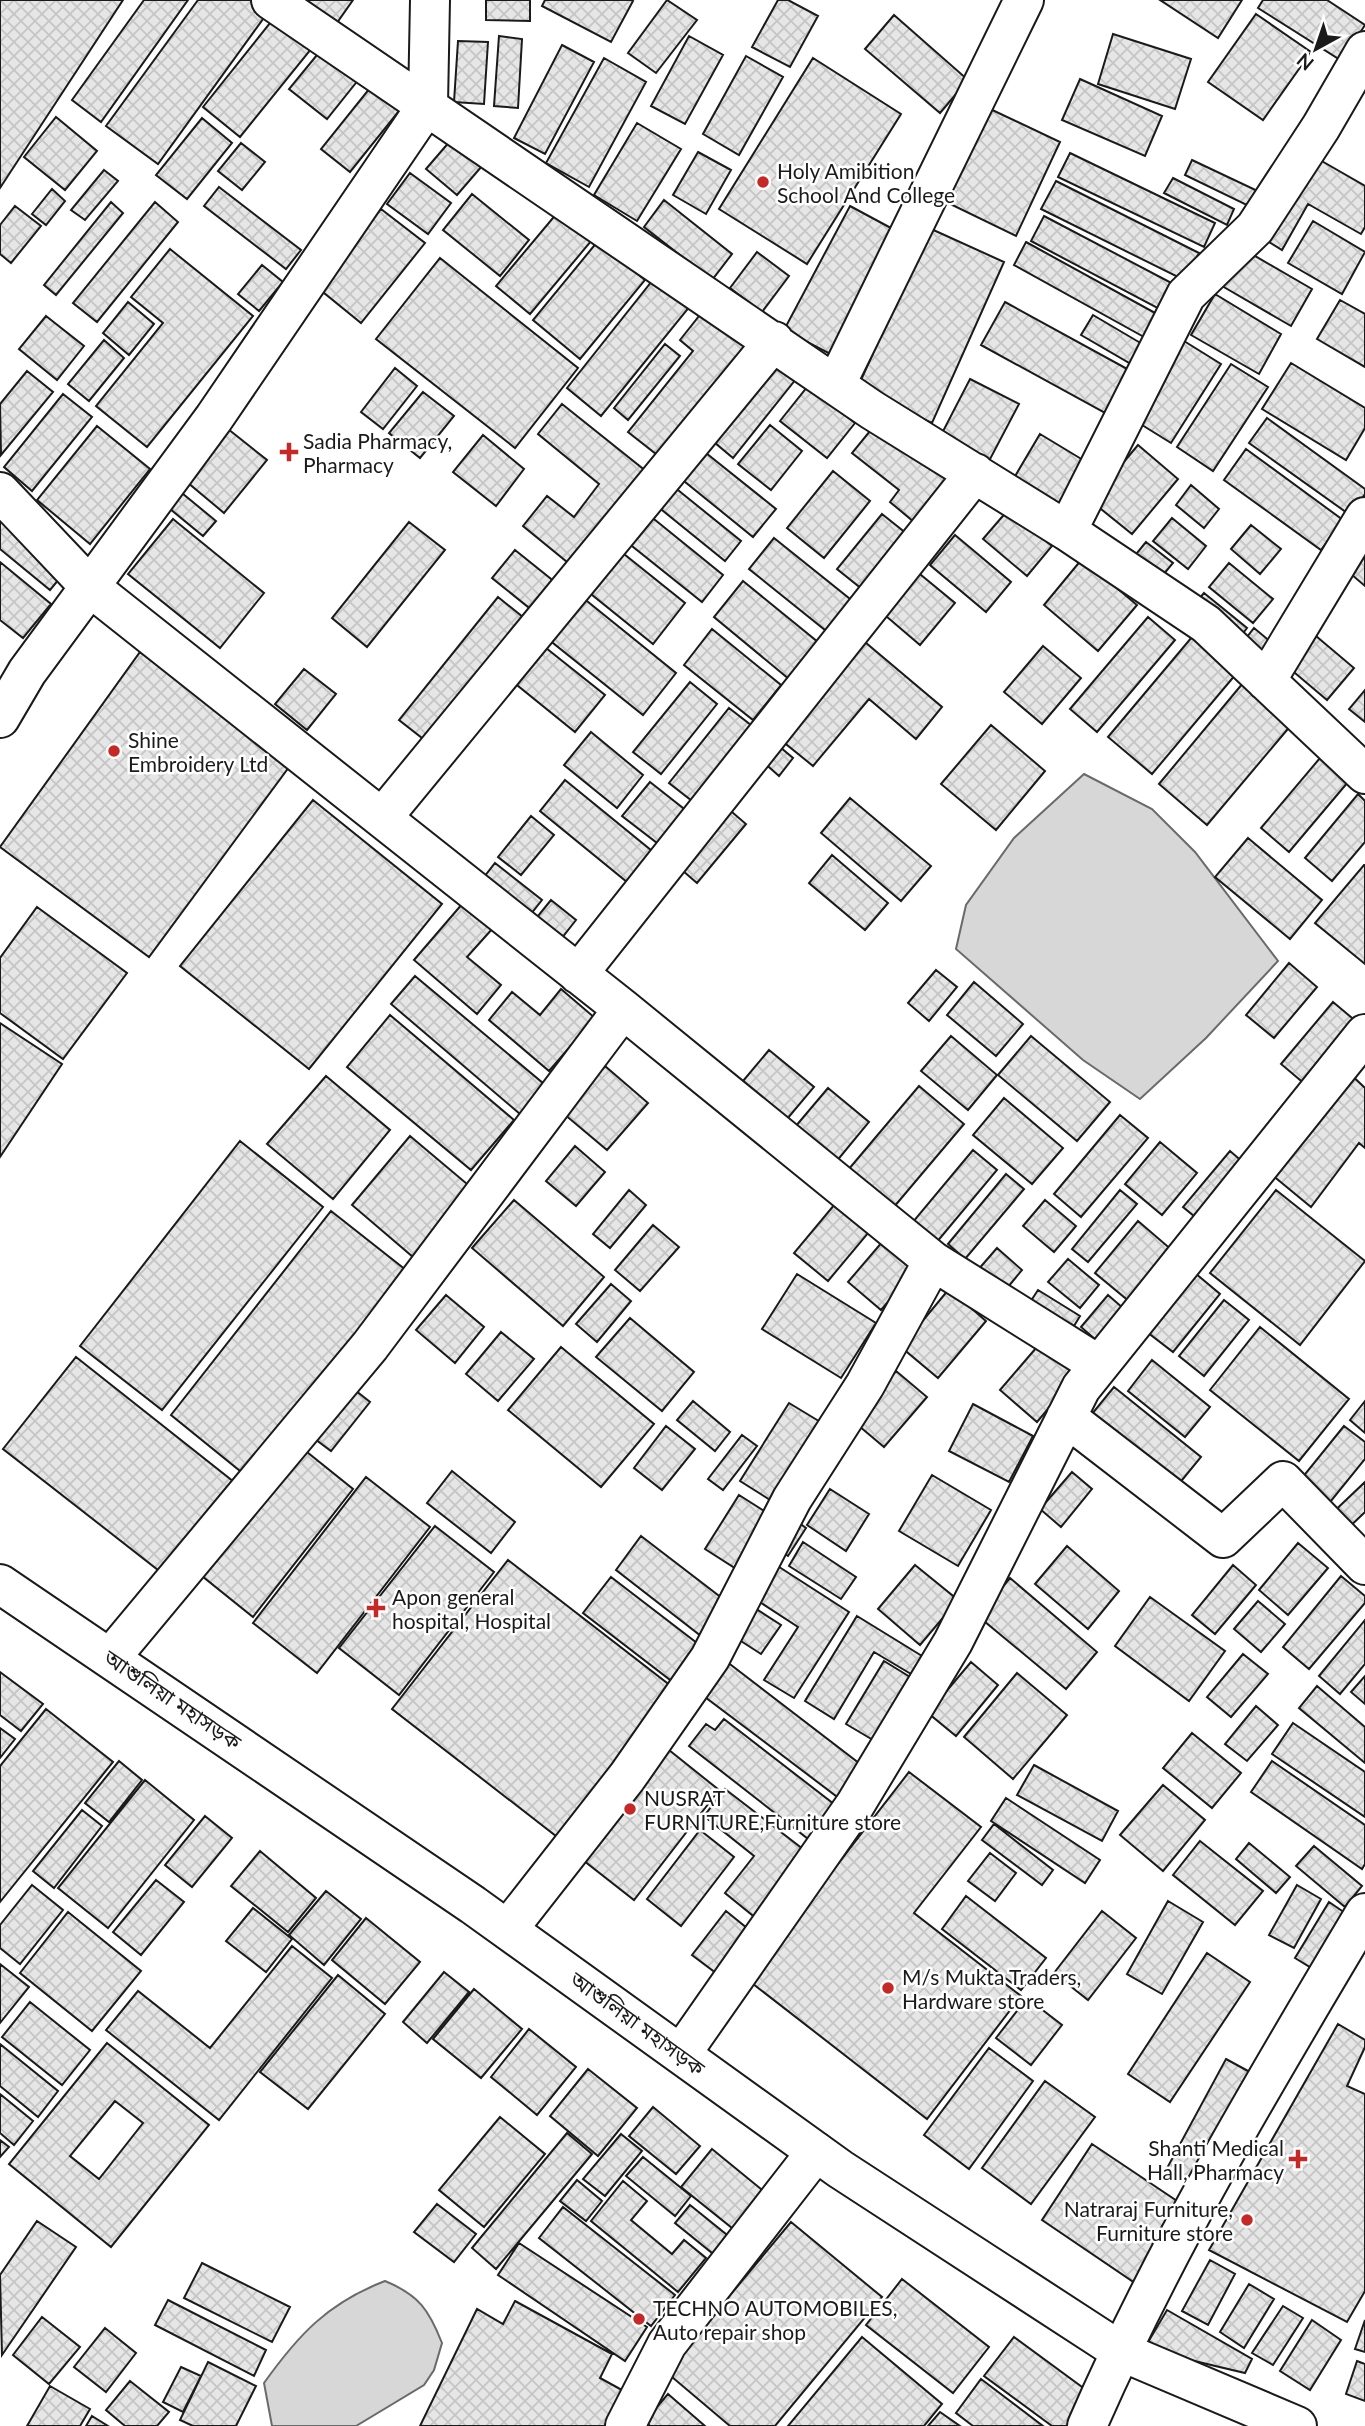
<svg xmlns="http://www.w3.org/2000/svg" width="1365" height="2426" font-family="Lato,'Noto Sans Bengali',sans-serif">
<defs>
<pattern id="building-cross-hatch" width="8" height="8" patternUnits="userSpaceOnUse" patternTransform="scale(1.75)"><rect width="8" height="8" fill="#e6e6e6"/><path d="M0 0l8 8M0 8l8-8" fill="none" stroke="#c5c5c5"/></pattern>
</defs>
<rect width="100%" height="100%" fill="#fff"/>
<path fill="#d7d7d7" stroke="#6a6a6a" stroke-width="2" d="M1084 774 1152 809 1195 852 1278 961 1206 1038 1140 1099 1083 1060 956 949 966 905 1014 838Z
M385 2281C419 2295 429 2310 442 2343L434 2370 424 2385 356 2426H272L264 2383C299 2334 328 2303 385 2281Z"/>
<path fill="url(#building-cross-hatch)" stroke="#1a1a1a" stroke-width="2" fill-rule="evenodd" d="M0 0H123L0 188Z
M144 0H188L101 122 72 100Z
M198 0H261L271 8 158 164 106 126Z
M294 0H353L334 27Z
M486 0H530V21L486 20Z
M545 0H631L633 1 611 42 542 6Z
M667 0 697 20 656 73 628 53Z
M778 0H788L818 16 790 67 752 47Z
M1160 0H1242L1218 38Z
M1263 0H1327L1365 25 1342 61 1258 8Z
M278 13 316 43 240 137 203 107Z
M1256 14 1311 52 1263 120 1208 82Z
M894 15 968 80 940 113 865 49Z
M1113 34 1191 59 1175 109 1098 84Z
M499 36 522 39 518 108 494 106Z
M689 36 723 55 685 124 651 106Z
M458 41 488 42 484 104 454 102Z
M326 44 363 74 327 119 289 89Z
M562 45 594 62 545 154 514 138Z
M746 56 783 77 739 155 703 134Z
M604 58 646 82 589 187 546 163Z
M813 58 901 114 807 264 719 209Z
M1080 79 1162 116 1145 156 1062 120Z
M374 83 403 106 350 172 321 149Z
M988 108 1060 142 1016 236 944 201Z
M56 117 97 151 65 190 24 157Z
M202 118 232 143 187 199 156 175Z
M637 123 681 149 637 221 594 195Z
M457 133 488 159 457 195 426 169Z
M241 143 265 162 242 190 218 171Z
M698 152 731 170 706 214 673 195Z
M1070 153 1215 223 1204 247 1058 177Z
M1313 156 1365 186V227L1361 234 1308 204 1282 250 1264 239Z
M1192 160 1264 194 1257 210 1185 175Z
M104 170 118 181 85 220 71 210Z
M410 173 451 203 428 234 387 204Z
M1173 178 1234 209 1227 225 1164 193Z
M1056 181 1199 253 1184 280 1041 209Z
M219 187 301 250 286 269 204 206Z
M52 189 65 201 46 225 32 214Z
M472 194 529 240 500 276 443 230Z
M664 200 732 254 712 280 644 227Z
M111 202 123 213 56 295 44 285Z
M155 202 178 222 97 322 73 303Z
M15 206 41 226 11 263 0 254V225Z
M563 206 597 234 530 314 496 286Z
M850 206 904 235 838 358 784 330Z
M381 209 425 243 361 323 318 288Z
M1044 216 1179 287 1165 312 1031 241Z
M1313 221 1365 252 1342 294 1288 263Z
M929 228 1004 262 932 423 857 389Z
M598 241 645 280 580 359 533 320Z
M1026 242 1166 319 1153 342 1014 265Z
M170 249 253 316 147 447 96 406 163 323 131 297Z
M1243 249 1312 289 1291 326 1222 286Z
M757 252 789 276 762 312 730 288Z
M440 258 578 368 515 448 376 339Z
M262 265 283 282 259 311 238 294Z
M660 271 695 300 601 416 567 388Z
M1215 294 1281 334 1259 374 1191 335Z
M1340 300 1365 314V367L1317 339Z
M128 302 154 324 129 355 103 333Z
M1005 302 1140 376 1116 419 981 345Z
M707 306 757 347 665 461 628 432 693 351 680 340Z
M1093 315 1149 348 1138 368 1081 335Z
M46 316 84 346 57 380 19 349Z
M104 340 124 358 89 401 68 384Z
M1184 341 1221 364 1171 443 1134 420Z
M665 344 680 356 628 420 614 408Z
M771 359 796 379 733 458 708 437Z
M1291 363 1365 408V428L1346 460 1262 409Z
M1231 364 1268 387 1213 471 1177 447Z
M395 368 417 386 383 429 361 412Z
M27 371 53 392 1 455 0 404Z
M970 379 1019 404 988 463 940 437Z
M808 386 855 423 827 458 780 421Z
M423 392 454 416 420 458 389 433Z
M63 394 92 417 32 491 4 467Z
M562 404 647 472 572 566 523 526 547 496 574 517 599 484 538 434Z
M1267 418 1365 489V494L1350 515 1249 443Z
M879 420 950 477 914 522 890 502 899 490 852 453Z
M223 425 267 460 224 513 181 477Z
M770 425 802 451 771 490 738 464Z
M97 426 150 469 90 544 37 500Z
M1040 434 1088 463 1060 512 1011 483Z
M483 435 524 469 496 506 453 472Z
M1138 445 1178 479 1132 534 1091 501Z
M701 449 776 509 753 537 679 477Z
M1246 449 1343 520 1321 550 1224 480Z
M833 471 870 501 824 558 787 528Z
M1191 485 1219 509 1204 528 1176 505Z
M673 486 741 541 725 561 657 506Z
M177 489 216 521 203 536 164 504Z
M1008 510 1052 546 1027 576 983 539Z
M0 511 69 567 50 590 0 549Z
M882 514 912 538 867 593 837 569Z
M649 515 723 575 702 602 627 542Z
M1172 518 1206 546 1188 569 1153 541Z
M173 519 264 593 220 648 128 574Z
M409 522 445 550 367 647 332 618Z
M1251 525 1281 549 1260 574 1231 549Z
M955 535 1011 582 986 612 930 565Z
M774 538 860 607 835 638 749 569Z
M1146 542 1173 563 1158 581 1132 559Z
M1365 546V586L1345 569Z
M515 550 561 587 538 615 492 578Z
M619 550 685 603 653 644 586 590Z
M1082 559 1137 605 1098 651 1044 605Z
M0 562 51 604 23 638 0 620Z
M1229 563 1273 599 1253 623 1209 587Z
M915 570 955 603 920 645 880 611Z
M743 581 824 647 795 684 714 617Z
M1204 593 1247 628 1237 641 1193 606Z
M498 597 529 622 431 745 399 720Z
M582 597 676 673 643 715 548 639Z
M1148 617 1175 640 1097 732 1070 709Z
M1254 628 1278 648 1264 665 1240 646Z
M712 629 781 685 753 720 684 665Z
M1316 636 1354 668 1327 700 1289 668Z
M859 637 942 707 916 739 869 699 813 766 776 736Z
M1192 637 1236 674 1152 774 1108 737Z
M541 644 605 695 575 732 512 681Z
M1043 646 1081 678 1042 724 1004 692Z
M140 652 292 763 149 957 0 847Z
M304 669 336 694 307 730 275 704Z
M690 682 717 704 661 774 633 752Z
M1243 683 1292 724 1207 825 1159 784Z
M1365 690V722L1349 709Z
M729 708 756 729 696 804 669 783Z
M991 725 1045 771 996 830 941 784Z
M591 732 643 775 617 808 564 765Z
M774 742 793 758 779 776 760 759Z
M1320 758 1348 782 1289 852 1261 828Z
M565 780 652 851 627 882 540 811Z
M650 782 688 812 661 846 622 816Z
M1358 794 1365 801V842L1332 881 1305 858Z
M850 798 931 866 901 901 821 833Z
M313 800 442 904 309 1069 180 966Z
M725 806 746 824 697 883 676 865Z
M531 816 554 835 521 875 498 857Z
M1248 838 1322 900 1290 939 1215 877Z
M832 855 888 903 865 930 809 883Z
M495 863 542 900 523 924 477 886Z
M1364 865H1365V964L1315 923Z
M551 900 576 920 554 948 529 927Z
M463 903 493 928 467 957 501 985 477 1014 414 960Z
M37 907 127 973 63 1059 0 1013V958Z
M1289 963 1317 987 1274 1038 1246 1015Z
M936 970 957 987 929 1021 908 1003Z
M415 976 544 1084 520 1114 391 1004Z
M974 982 1023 1024 996 1056 947 1015Z
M561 989 595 1018 549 1071 489 1020 512 992 540 1015Z
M1333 1002 1358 1023 1306 1085 1281 1064Z
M390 1015 514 1120 471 1170 347 1067Z
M0 1023 62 1064 0 1157Z
M951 1036 997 1075 968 1110 921 1071Z
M1031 1036 1110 1102 1077 1141 998 1075Z
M769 1050 814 1087 782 1125 738 1087Z
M605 1066 648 1103 607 1150 564 1114Z
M1347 1071 1365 1088V1148L1359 1143 1311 1207 1266 1170Z
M326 1076 390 1130 333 1199 267 1144Z
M919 1086 964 1124 888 1214 843 1176Z
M828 1088 869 1122 831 1168 790 1133Z
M1004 1098 1063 1148 1032 1184 973 1135Z
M1120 1115 1148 1138 1081 1217 1054 1194Z
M410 1136 479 1194 420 1263 352 1205Z
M240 1141 323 1207 162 1410 80 1346Z
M1160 1142 1197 1173 1162 1215 1125 1184Z
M575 1146 605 1172 576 1206 546 1181Z
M973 1150 997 1170 936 1243 912 1223Z
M1230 1151 1251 1169 1205 1225 1183 1207Z
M1006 1174 1024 1189 965 1259 948 1244Z
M629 1190 646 1205 610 1248 593 1234Z
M1120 1190 1137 1204 1088 1262 1072 1249Z
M1276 1190 1365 1261 1300 1345 1210 1273Z
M840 1198 874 1226 828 1281 794 1253Z
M514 1200 604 1277 563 1326 472 1248Z
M1045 1200 1076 1226 1054 1252 1023 1226Z
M331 1211 411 1274 250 1479 171 1415Z
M1138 1221 1173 1251 1130 1302 1095 1273Z
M653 1225 679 1247 640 1291 615 1270Z
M889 1234 922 1262 881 1310 848 1282Z
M997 1248 1022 1270 1003 1293 977 1271Z
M1068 1259 1099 1285 1080 1308 1048 1282Z
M1195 1273 1220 1294 1173 1352 1147 1332Z
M797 1274 876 1323 841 1378 762 1329Z
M611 1284 631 1301 597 1342 576 1324Z
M949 1289 986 1321 938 1378 901 1347Z
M1038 1290 1080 1316 1068 1336 1025 1310Z
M446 1295 484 1327 455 1363 416 1330Z
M1108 1295 1131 1315 1104 1347 1081 1327Z
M1224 1300 1249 1320 1204 1376 1179 1356Z
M630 1318 694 1372 662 1411 596 1357Z
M1260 1327 1349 1399 1299 1461 1210 1390Z
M501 1332 534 1359 498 1401 466 1374Z
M1043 1340 1080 1371 1037 1422 1000 1390Z
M561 1347 654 1424 601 1487 508 1410Z
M76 1357 239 1486 167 1577 3 1449Z
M1152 1360 1210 1407 1185 1437 1128 1391Z
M896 1371 927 1397 884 1447 853 1421Z
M346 1383 370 1402 331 1451 307 1433Z
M1114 1387 1201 1457 1178 1485 1091 1415Z
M693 1401 730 1432 715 1451 677 1420Z
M1365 1401V1433L1350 1420Z
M789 1403 827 1426 778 1505 740 1481Z
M973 1404 1033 1436 1009 1482 949 1451Z
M666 1426 695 1449 662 1490 634 1468Z
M1344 1426 1365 1442V1459L1322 1512 1293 1489Z
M742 1435 757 1446 723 1490 708 1479Z
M297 1444 353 1489 253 1617 197 1572Z
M452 1471 515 1522 491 1553 427 1503Z
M1072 1472 1092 1489 1061 1527 1040 1509Z
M932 1475 991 1510 958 1566 899 1531Z
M366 1477 430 1527 317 1673 253 1623Z
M1365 1482V1512L1342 1534 1327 1518Z
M830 1489 869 1514 846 1551 807 1525Z
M739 1495 772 1516 738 1570 705 1549Z
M791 1517 806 1528 788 1556 772 1546Z
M435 1526 494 1572 399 1695 339 1648Z
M641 1536 727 1602 701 1636 616 1570Z
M803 1542 856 1577 841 1599 789 1566Z
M1298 1543 1328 1568 1288 1615 1259 1590Z
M1067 1546 1119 1591 1088 1629 1035 1584Z
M508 1560 680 1693 565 1843 392 1709Z
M773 1563 849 1612 794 1698 764 1680 798 1627 752 1597Z
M915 1565 958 1600 920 1645 878 1609Z
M1233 1565 1256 1585 1215 1634 1192 1615Z
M1341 1576 1365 1596V1603L1309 1669 1283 1647Z
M611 1577 706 1650 678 1686 583 1613Z
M1010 1578 1097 1652 1066 1689 978 1616Z
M1150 1597 1225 1651 1189 1701 1115 1646Z
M1258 1601 1285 1624 1261 1652 1234 1629Z
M747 1603 781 1625 761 1654 727 1632Z
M857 1616 922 1656 911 1674 874 1652 834 1719 805 1701Z
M1365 1620V1664L1340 1694 1319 1676Z
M1243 1654 1268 1674 1231 1717 1207 1697Z
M722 1658 864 1767 840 1799 697 1691Z
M884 1661 915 1680 878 1743 846 1724Z
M971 1662 998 1685 956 1736 928 1713Z
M0 1672 43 1704 21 1731 0 1715Z
M1017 1673 1067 1715 1013 1779 964 1737Z
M1365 1676V1704L1351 1692Z
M1317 1686 1365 1727V1763L1299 1708Z
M1256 1706 1278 1725 1247 1761 1225 1744Z
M46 1709 113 1762 0 1902V1766Z
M724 1719 839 1808 812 1842 689 1746 706 1724 715 1730Z
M1293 1723 1365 1772V1817L1272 1754Z
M0 1728 15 1739 0 1758Z
M1192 1733 1241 1773 1212 1808 1163 1768Z
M659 1742 719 1790 634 1900 574 1853Z
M119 1761 142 1780 109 1822 85 1803Z
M1272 1761 1365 1825V1864L1362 1869 1251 1792Z
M1034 1765 1118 1811 1102 1841 1017 1795Z
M909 1772 981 1827 914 1913 1021 1996 927 2119 748 1980Z
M145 1780 194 1820 108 1928 58 1888Z
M1163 1785 1205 1820 1163 1871 1120 1835Z
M725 1789 808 1853 757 1919 725 1893 754 1856 704 1816Z
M1006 1798 1100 1860 1085 1883 991 1821Z
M82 1810 102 1826 54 1888 33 1871Z
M205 1816 232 1838 192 1887 165 1865Z
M994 1824 1053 1870 1042 1885 982 1840Z
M700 1830 734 1857 681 1926 647 1899Z
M1200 1841 1263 1891 1235 1925 1173 1875Z
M1249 1843 1290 1877 1276 1893 1236 1859Z
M1314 1846 1362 1886 1345 1907 1296 1866Z
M260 1851 316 1898 288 1932 231 1886Z
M990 1853 1016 1873 995 1901 968 1881Z
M156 1880 184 1902 141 1955 113 1932Z
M32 1885 63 1910 20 1964 0 1948V1925Z
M1297 1885 1321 1899 1294 1948 1269 1935Z
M326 1891 361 1919 324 1965 289 1935Z
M966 1896 1046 1958 1021 1990 942 1929Z
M1168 1901 1203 1922 1162 1994 1127 1974Z
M1329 1902 1351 1917 1318 1972 1295 1958Z
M253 1908 292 1939 266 1972 226 1941Z
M726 1911 753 1933 720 1976 692 1955Z
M1102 1911 1136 1938 1088 2000 1054 1973Z
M68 1912 141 1971 92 2031 20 1973Z
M366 1918 420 1962 385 2004 332 1960Z
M292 1946 332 1978 219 2120 106 2030 138 1991 210 2048Z
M1207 1953 1250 1982 1170 2102 1128 2074Z
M0 1964 29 1987 0 2023Z
M444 1972 469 1992 427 2043 403 2022Z
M338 1975 385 2014 308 2109 260 2072Z
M474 1989 522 2029 481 2078 433 2039Z
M1027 1998 1062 2025 1031 2065 996 2038Z
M30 2002 90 2050 62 2085 2 2037Z
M1338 2024 1365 2040V2047L1347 2086 1365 2094V2291L1347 2322 1209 2250Z
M529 2029 576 2067 537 2115 491 2077Z
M107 2043 209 2125 111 2247 9 2164ZM115 2101 143 2123 99 2179 70 2156Z
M0 2044 58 2091 38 2117 0 2086Z
M989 2048 1033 2081 969 2169 924 2135Z
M1226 2059 1259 2077 1199 2188 1166 2170Z
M588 2069 637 2108 598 2156 550 2116Z
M1045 2081 1095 2117 1031 2204 982 2168Z
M0 2094 33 2121 14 2145 0 2133Z
M653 2107 700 2146 676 2174 629 2136Z
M500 2117 545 2154 484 2227 439 2190Z
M567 2133 592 2154 496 2269 472 2248Z
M621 2134 642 2151 605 2196 583 2179Z
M0 2140 9 2147 0 2157Z
M1092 2144 1186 2207 1135 2283 1042 2220Z
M712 2149 767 2194 737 2232 681 2187Z
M643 2157 691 2196 675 2216 626 2176Z
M577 2180 602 2201 586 2221 560 2201Z
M623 2181 647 2201 631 2220 672 2254 684 2240 706 2258 678 2292 591 2221Z
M437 2204 476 2234 454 2262 414 2232Z
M690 2205 732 2239 717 2257 675 2223Z
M563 2207 675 2295 651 2326 539 2238Z
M37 2221 76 2247 2 2355 0 2275Z
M791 2222 882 2297 775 2426H730L666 2372Z
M519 2243 647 2327 625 2361 498 2275Z
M1210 2260 1235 2274 1208 2325 1182 2311Z
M202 2263 290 2307 272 2342 184 2298Z
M902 2279 989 2347 953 2393 866 2325Z
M1249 2284 1274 2299 1244 2348 1220 2332Z
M168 2300 266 2350 254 2376 155 2325Z
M515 2301 612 2354 600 2378 631 2395 614 2426H420L477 2309 503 2324Z
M1283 2306 1303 2318 1273 2365 1252 2353Z
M1167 2310 1252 2359 1245 2373 1144 2349Z
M42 2317 80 2347 49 2384 13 2355Z
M1312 2320 1341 2340 1310 2390 1280 2371Z
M1365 2320V2352L1355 2349Z
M105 2328 136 2353 106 2392 74 2367Z
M862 2337 942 2404 924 2426H788Z
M1014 2337 1097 2398 1076 2426H1052L984 2376Z
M1357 2361 1365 2364V2401L1346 2394Z
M208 2362 256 2386 236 2426H193L180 2420Z
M181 2367 201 2376 183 2412 163 2402Z
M981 2379 1043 2426H973L956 2413Z
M130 2381 169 2412 157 2426H125L106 2410Z
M50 2386 90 2409 80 2426H27Z
M668 2394 705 2426H650L645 2421Z
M940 2412 960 2426H928Z
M92 2416 108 2426H86Z"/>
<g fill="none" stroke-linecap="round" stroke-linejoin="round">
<defs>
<path id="street" d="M271 0 872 410 1067 531 1206 624 1365 774
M836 384 1024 0
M0 492 90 587 623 1009 933 1261 1099 1365
M1067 531 1186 295 1255 228 1321 127 1365 51
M1266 681 1365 517
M0 718 27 672 214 418 428 104 430 0
M382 818 774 341
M578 974 975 473
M1066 1417 1223 1538 1283 1481 1365 1565
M111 1657 370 1346 623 1009
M508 1929 627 1777 710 1658 792 1499 865 1385 933 1261
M681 2054 855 1805 953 1642 1081 1388 1365 1034
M625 2426 667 2344 816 2152
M1087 2426C1164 2249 1266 2079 1365 1913"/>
<path id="highway" d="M0 1584 473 1905 840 2169 1120 2351 1297 2426"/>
</defs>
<use href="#street" stroke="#1a1a1a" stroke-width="42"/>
<use href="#highway" stroke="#1a1a1a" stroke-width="42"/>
<use href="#street" stroke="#fff" stroke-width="38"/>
<use href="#highway" stroke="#fff" stroke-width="38"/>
</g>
<g fill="#c62828" stroke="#fff" stroke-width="2.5">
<circle cx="763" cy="182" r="7"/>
<path d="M285.5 441.5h7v7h7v7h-7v7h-7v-7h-7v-7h7z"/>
<circle cx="114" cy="751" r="7"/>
<path d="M372.5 1597.5h7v7h7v7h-7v7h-7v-7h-7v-7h7z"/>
<circle cx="630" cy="1809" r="7"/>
<circle cx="888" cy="1988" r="7"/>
<path d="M1294.5 2148.5h7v7h7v7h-7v7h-7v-7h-7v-7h7z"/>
<circle cx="1247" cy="2220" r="7"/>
<circle cx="639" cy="2319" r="7"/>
</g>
<g text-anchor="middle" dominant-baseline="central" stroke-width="5" stroke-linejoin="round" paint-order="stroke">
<g font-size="21" fill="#1a1a1a" stroke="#fff" text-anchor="start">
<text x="777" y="170">Holy Amibition<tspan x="777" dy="24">School And College</tspan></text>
<text x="303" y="440">Sadia Pharmacy,<tspan x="303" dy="24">Pharmacy</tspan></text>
<text x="128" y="739">Shine<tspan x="128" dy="24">Embroidery Ltd</tspan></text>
<text x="392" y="1596">Apon general<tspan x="392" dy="24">hospital, Hospital</tspan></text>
<text x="644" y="1797">NUSRAT<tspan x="644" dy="24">FURNITURE,Furniture store</tspan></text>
<text x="902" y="1976">M/s Mukta Traders,<tspan x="902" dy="24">Hardware store</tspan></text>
<text x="1284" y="2147" text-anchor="end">Shanti Medical<tspan x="1284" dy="24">Hall, Pharmacy</tspan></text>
<text x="1233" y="2208" text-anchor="end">Natraraj Furniture,<tspan x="1233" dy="24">Furniture store</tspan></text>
<text x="653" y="2307">TECHNO AUTOMOBILES,<tspan x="653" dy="24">Auto repair shop</tspan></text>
</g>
<g font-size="21" fill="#1a1a1a" stroke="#fff">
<text transform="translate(173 1699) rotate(34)">আশুলিয়া মহাসড়ক</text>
<text transform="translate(638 2023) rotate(36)">আশুলিয়া মহাসড়ক</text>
</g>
</g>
<g transform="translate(1316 49) rotate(220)" stroke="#ffffff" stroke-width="5" paint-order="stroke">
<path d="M0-5L12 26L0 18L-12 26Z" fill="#1a1a1a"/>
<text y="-10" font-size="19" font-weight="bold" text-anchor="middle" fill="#1a1a1a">N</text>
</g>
</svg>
